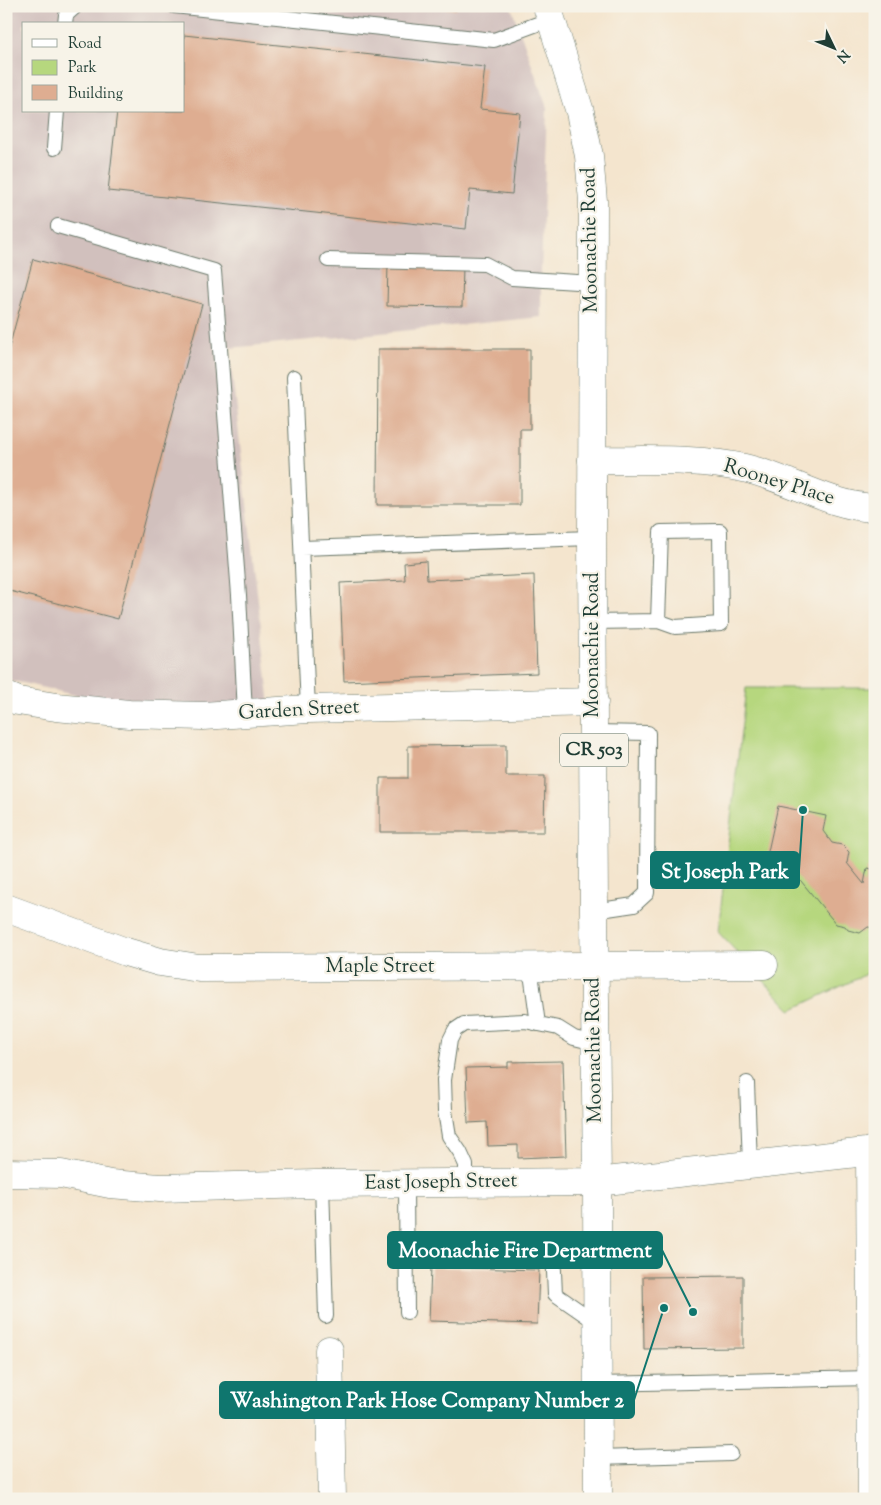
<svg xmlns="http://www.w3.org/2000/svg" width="881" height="1505" font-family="'Sorts Mill Goudy',serif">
<rect width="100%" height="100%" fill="#f7f3e8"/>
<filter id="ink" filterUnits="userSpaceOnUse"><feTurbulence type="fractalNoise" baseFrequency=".02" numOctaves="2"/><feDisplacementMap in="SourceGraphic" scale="10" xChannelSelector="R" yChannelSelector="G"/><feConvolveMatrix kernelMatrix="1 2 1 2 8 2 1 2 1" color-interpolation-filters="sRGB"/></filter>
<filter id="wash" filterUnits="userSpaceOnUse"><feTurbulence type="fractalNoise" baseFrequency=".0096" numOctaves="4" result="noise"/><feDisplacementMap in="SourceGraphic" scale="20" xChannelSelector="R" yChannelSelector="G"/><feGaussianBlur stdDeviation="1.12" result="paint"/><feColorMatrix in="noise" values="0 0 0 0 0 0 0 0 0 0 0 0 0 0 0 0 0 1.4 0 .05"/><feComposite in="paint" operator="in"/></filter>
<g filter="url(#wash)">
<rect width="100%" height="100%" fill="#f4e5ce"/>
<path fill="#d1c0bd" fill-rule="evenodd" d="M6 6H511L547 108 541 271V317L229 348 271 714 173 718 6 679ZM24 24H184V111H24Z"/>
<path fill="#b6d77e" stroke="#6a8a59" d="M746 688H875V970L791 1010 718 932Z"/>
<g id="blocks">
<path fill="#dead91" d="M438 6H457L456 10 438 7Z
M184 35 485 67 480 109 520 113 512 194 470 190 466 229 108 191 117 111H184Z
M33 259 202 304 118 619 6 590V359Z
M388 263 463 265 462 307 387 306Z
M378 349H530V429H520V505H377Z
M426 561 427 580 534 575 537 673 344 681 340 583 405 580 404 563Z
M506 745V776H545L544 832H380V778H408V746Z
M778 806 826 816 823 831 832 843 842 845 849 852 847 863 864 884 867 868 872 869 875 872V928L868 927 860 933 848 930 845 926 836 924 783 859 767 856Z
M563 1061 566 1156 518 1158V1145L488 1146 487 1122 468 1123 466 1068 508 1067V1062Z
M431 1267 539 1270 537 1324 429 1321Z
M743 1276V1348L644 1349 643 1277Z"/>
</g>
</g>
<g filter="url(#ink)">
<use href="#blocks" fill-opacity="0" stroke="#6a786a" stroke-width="1"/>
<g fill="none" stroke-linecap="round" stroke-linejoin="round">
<defs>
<path id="service" d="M174 6 494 40 551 19
M65 24 66 15 76 6
M54 148 57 111
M58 226 214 271 239 595 245 713
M328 260 485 264 512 278 593 283
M294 377 308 709
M302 548 592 538
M593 622 658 621 675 627 721 624 720 531 661 532 658 621
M594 911 634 905 647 893 648 733 594 732
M530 966 538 1024
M747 1083 750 1165
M466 1183V1165L460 1152 449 1136 445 1111 444 1080 450 1040 455 1030 464 1024 525 1021 558 1028 574 1038 595 1043
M322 1184 326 1316
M406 1184 407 1312
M407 1252 553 1249 555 1294 597 1323
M598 1384 871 1378
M598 1458 731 1454"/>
<path id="minor" d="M592 460C643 461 695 457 744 468 789 478 828 506 875 508
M6 696 18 701 56 707 129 714 203 716 308 709 594 702
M6 908 126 952 160 962 199 968 764 965
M870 1151 872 1499
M6 1173 61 1174 110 1184 160 1188 315 1184 597 1182 875 1151
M329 1350 332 1499"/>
<path id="primary" d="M547 6 580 112 589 156 593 201 592 538 594 911 597 1182 598 1499"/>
</defs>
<use href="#service" stroke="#6a786a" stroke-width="16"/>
<use href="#minor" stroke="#6a786a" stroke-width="29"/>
<use href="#primary" stroke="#6a786a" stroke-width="29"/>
<use href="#service" stroke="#fff" stroke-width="14"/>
<use href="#minor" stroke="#fff" stroke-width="28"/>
<use href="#primary" stroke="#fff" stroke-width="28"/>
</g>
</g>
<g text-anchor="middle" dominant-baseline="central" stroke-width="4.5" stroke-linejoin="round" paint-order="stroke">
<rect fill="#f7f3e8" stroke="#60746a" stroke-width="1" x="560" y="733.5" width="68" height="33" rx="4"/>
<g font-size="19" font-weight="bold" fill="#1f3d34">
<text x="594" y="750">CR 503</text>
</g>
<g font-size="20" fill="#1f3d34" stroke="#f7f3e8">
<text transform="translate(591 240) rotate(-91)">Moonachie Road</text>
<text transform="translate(779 483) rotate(17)">Rooney Place</text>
<text transform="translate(593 645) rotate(-90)">Moonachie Road</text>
<text transform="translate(299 711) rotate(-3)">Garden Street</text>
<text x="380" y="967">Maple Street</text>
<text transform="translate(595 1050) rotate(-91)">Moonachie Road</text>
<text transform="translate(441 1183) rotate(-1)">East Joseph Street</text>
</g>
</g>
<path fill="none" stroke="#0f766e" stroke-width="2" d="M803 810L799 870M693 1312L662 1250M664 1308L634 1400"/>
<g fill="#0f766e" stroke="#f7f3e8" stroke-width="2">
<circle cx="803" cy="810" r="5"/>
<circle cx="693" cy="1312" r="5"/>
<circle cx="664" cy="1308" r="5"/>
</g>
<g fill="#0f766e" stroke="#0f766e" stroke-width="2">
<rect x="651" y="852" width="148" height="36" rx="5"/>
<rect x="388" y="1232" width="274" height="36" rx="5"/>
<rect x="220" y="1382" width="414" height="36" rx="5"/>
</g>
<g font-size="21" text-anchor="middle" font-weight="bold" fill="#fff">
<text x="725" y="878">St Joseph Park</text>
<text x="525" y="1257">Moonachie Fire Department</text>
<text x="427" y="1407">Washington Park Hose Company Number 2</text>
</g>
<rect width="881" height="1505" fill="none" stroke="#f7f3e8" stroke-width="25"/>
<rect x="22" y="22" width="162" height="90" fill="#f7f3e8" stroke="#a1aaa0"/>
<rect x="32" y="39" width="25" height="8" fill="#ffffff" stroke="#a1aaa0"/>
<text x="68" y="48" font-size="15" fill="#1f3d34">Road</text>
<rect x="32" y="60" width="25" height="15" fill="#b6d77e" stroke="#a1aaa0"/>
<text x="68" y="72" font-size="15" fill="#1f3d34">Park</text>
<rect x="32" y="85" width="25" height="15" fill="#dead91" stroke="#a1aaa0"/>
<text x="68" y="98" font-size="15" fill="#1f3d34">Building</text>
<g transform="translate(834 48) rotate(133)" stroke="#f7f3e8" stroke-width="4" paint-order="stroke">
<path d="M0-4L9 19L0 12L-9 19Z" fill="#1f3d34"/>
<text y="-8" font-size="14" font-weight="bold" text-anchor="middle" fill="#1f3d34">N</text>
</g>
</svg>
